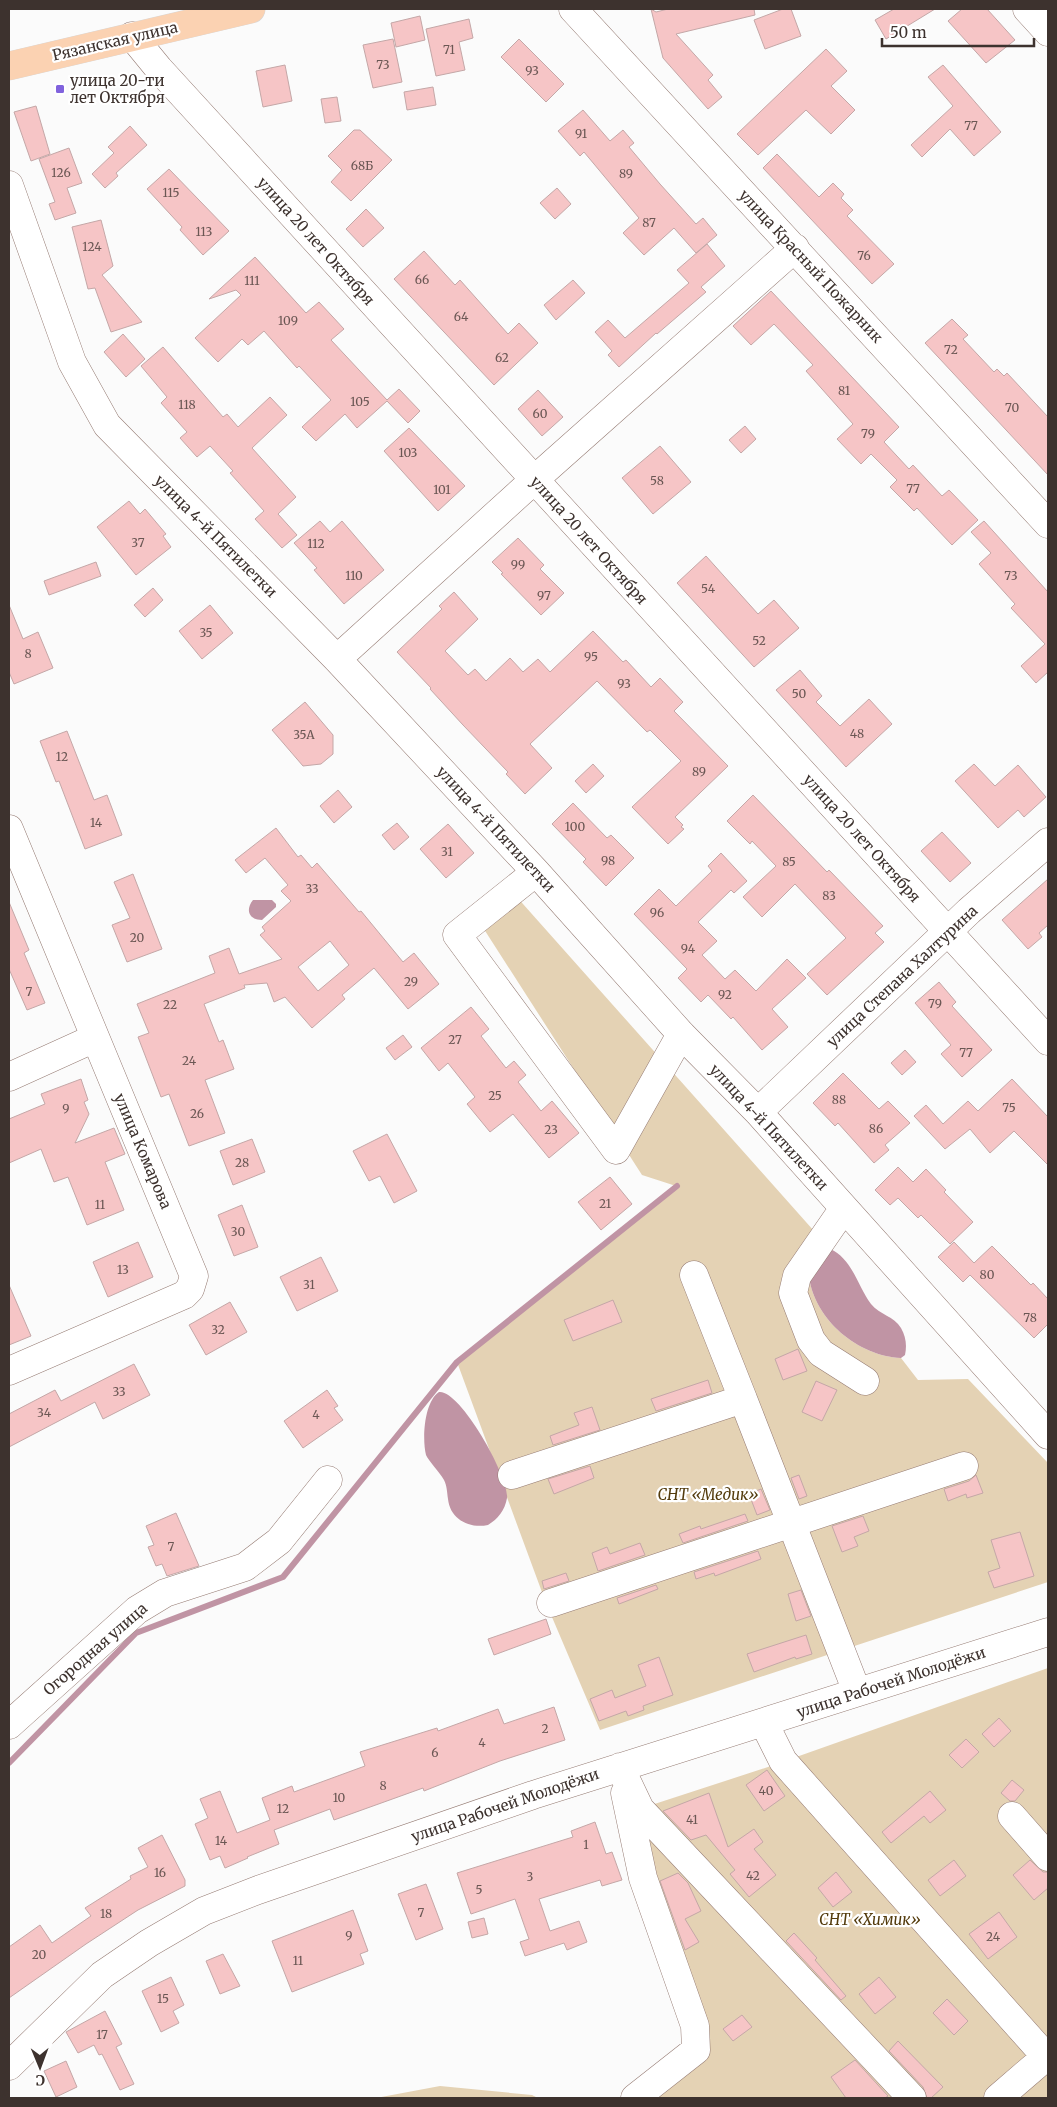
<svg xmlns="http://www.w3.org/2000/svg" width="1057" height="2107" font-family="Merriweather,serif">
<rect width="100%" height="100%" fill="#fbfbfb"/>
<path fill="#e4d2b4" d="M515 895 830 1249 809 1277C815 1320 858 1356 901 1358L918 1380 968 1379 1048 1463V1582L600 1730 546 1603 457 1362 676 1186 642 1175 480 923Z
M1048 1668V2098H645L708 2048 633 1811 768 1767Z
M440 2086 532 2095 538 2098H376Z"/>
<path fill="#c094a4" d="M253 900H272L276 904V907L262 920C249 920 245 910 253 900Z
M830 1249C852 1258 858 1287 871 1304 880 1315 894 1316 901 1328 906 1337 907 1345 905 1355L901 1358C858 1356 815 1320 809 1277Z
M439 1392C460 1389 510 1478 507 1498 505 1510 498 1519 488 1525 469 1529 450 1519 448 1499 447 1492 447 1486 444 1480 440 1473 428 1460 426 1455 422 1439 424 1402 439 1392Z"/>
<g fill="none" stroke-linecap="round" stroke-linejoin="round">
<path stroke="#c094a4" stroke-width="6" d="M9 1763 136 1633 283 1577 457 1362 677 1186"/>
</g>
<path fill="#f6c5c6" stroke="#c4a7a7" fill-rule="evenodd" d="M651 9 656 12 668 9H754L755 15 676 34 713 75 708 80 722 97 708 109 663 58Z
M783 9H791L801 36 765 49 754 20Z
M894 9H935L886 39 875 20Z
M962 9H987L1015 40 986 63 948 21Z
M420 16 425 40 396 47 391 23Z
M469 19 473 38 459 42 465 70 436 76 426 29Z
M393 39 402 82 373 88 363 45Z
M519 39 564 84 546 102 501 57Z
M826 49 847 71 831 86 855 110 831 134 806 110 758 155 737 134Z
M285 65 292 101 263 107 256 71Z
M943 65 1001 132 974 156 950 129 922 157 911 145 953 106 928 77Z
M433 87 436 105 407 110 404 92Z
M337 97 341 121 325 123 321 99Z
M36 106 50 154 31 161 14 112Z
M583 110 610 141 623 130 634 143 629 147 660 184 696 224 703 218 717 235 696 253 674 228 644 255 623 233 639 218 584 152 580 156 558 131Z
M130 126 147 145 116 173 118 176 105 188 92 174 114 153 108 147Z
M354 130H360L392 160 351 201 331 182 342 170 328 156Z
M69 148 82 183 67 188 76 213 55 220 49 204 55 202 39 159Z
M777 154 819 197 833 183 844 194 841 198 853 210 847 216 894 264 872 284 763 168Z
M169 169 229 231 203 255 180 230 182 227 147 189Z
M557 188 571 204 555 219 540 203Z
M366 209 384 228 363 247 346 229Z
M101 220 113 266 102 275 142 322 111 332 95 288 88 289 72 227Z
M707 244 725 266 701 287 706 292 657 334 656 333 619 367 608 355 612 351 595 332 608 320 625 338 689 283 677 270Z
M424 251 455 285 460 280 508 334 519 323 538 343 494 385 394 279Z
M255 257 306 313 319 302 332 316 344 329 331 340 387 400 399 389 420 411 408 423 387 401 357 428 345 414 316 441 302 427 331 400 299 366 297 368 264 331 248 345 242 339 218 362 195 338 241 295 236 290 209 299Z
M573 280 585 293 556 320 544 305Z
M771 291 899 427 884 442 909 469 913 465 942 496 949 490 978 520 952 545 917 508 914 511 890 487 897 480 871 454 861 464 837 439 853 424 806 371 813 365 774 324 751 345 733 326Z
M952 319 968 335 963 339 994 372 997 369 1004 376 1007 373 1048 417V475L925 343Z
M123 334 145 359 126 377 104 352Z
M163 347 223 417 227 414 238 427 270 397 287 415 252 448 296 497 278 514 297 535 282 548 255 519 264 511 230 473 233 471 210 446 197 457 180 438 187 432 161 403 167 397 141 366Z
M538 390 563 417 542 436 518 409Z
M745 426 756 439 741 453 729 440Z
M409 428 465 486 438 511 384 451Z
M660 446 691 482 653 514 622 478Z
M129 501 140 514 145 509 166 534 163 536 171 547 136 575 97 527Z
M320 521 330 532 342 521 384 570 344 604 314 570 317 568 294 543Z
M984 521 1048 592V672L1036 683 1021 666 1045 644 1011 608 1015 604 979 564 991 553 971 532Z
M518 538 544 565 540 569 564 593 541 615 501 574 503 573 492 562Z
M706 556 758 614 774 600 799 628 754 667 677 583Z
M96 562 101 576 49 595 44 581Z
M153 588 163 600 145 617 134 605Z
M454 592 478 619 445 651 468 675 475 669 486 681 510 658 523 672 538 659 550 672 593 631 623 662 626 660 651 687 660 678 683 702 674 711 728 766 675 817 683 825 681 827 684 829 668 844 632 807 681 761 650 730 647 732 597 681 530 744 552 768 525 794 506 774 508 772 463 725 430 689 431 688 397 652 442 609 439 606Z
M9 605 23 639 38 632 53 668 14 684 9 672Z
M210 605 233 633 202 659 179 631Z
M800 670 822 696 816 702 840 726 869 699 892 724 846 767 776 690Z
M305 702 333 735V754L321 764 303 766 272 730Z
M67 731 94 800 107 795 122 835 85 849 59 781 56 782 40 741Z
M593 764 604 776 586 793 575 781Z
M974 764 995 786 1018 765 1046 797 1024 817 1018 810 998 828 955 781Z
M338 790 352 807 334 823 320 806Z
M753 795 827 872 829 870 883 926 875 933 884 942 827 995 807 974 846 938 795 884 762 917 743 897 776 866 752 841 750 844 727 821Z
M573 803 607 838 611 835 634 858 606 886 583 862 586 859 552 824Z
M397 823 409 837 394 850 382 835Z
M448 824 474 853 446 878 420 849Z
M276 828 298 857 301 855 312 868 317 863 359 912 361 911 403 962 414 953 439 984 408 1009 374 968 342 995 345 999 312 1028 285 997 274 1002 267 983 244 985 245 988 204 1004 219 1042 223 1040 234 1069 205 1080 225 1133 189 1146 169 1094 161 1097 138 1037 149 1033 137 1004 215 973 209 956 229 948 239 974 282 959 260 935 265 931 262 927 291 901 281 891 288 885 265 858 246 873 235 860ZM330 941 349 965 318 991 298 967Z
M942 832 971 863 950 882 921 851Z
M721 853 747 881 734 893 731 890 698 922 717 941 702 955 725 979 735 970 756 991 787 959 806 978 772 1009 788 1027 762 1050 733 1017 731 1019 708 995 701 1002 678 978 687 969 634 914 659 889 676 906 712 871 708 866Z
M133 874 162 949 127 962 112 925 130 918 114 882Z
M1048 879V925L1039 933 1042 937 1028 949 1002 920Z
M9 902 29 950 24 953 45 1003 27 1010 9 969Z
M939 982 956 1002 952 1006 992 1050 962 1077 941 1054 951 1045 915 1003Z
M471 1007 489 1029 481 1036 506 1068 514 1061 526 1075 518 1082 541 1111 552 1101 579 1133 549 1158 513 1114 490 1132 467 1104 475 1097 448 1063 439 1071 421 1048Z
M403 1035 412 1047 395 1060 386 1048Z
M905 1050 916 1062 902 1075 891 1063Z
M843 1073 879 1109 888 1101 910 1123 885 1145 889 1150 874 1163 838 1123 835 1126 813 1103Z
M81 1079 88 1100 84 1102 89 1114 75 1143 114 1128 125 1154 105 1162 124 1210 87 1225 68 1177 54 1182 41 1149 9 1163V1119L45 1104 41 1094Z
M1012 1079 1048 1117V1165L1014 1131 990 1153 970 1129 945 1149 914 1116 926 1105 943 1124 968 1101 978 1111Z
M387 1134 417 1191 394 1203 380 1176 369 1181 353 1151Z
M252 1139 265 1172 233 1185 220 1151Z
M898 1167 913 1182 926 1169 946 1190 944 1192 973 1222 950 1244 921 1215 918 1218 898 1198 890 1205 875 1190Z
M610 1177 632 1204 601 1230 578 1202Z
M242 1205 258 1247 234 1256 218 1215Z
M138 1242 153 1277 108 1297 93 1262Z
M954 1242 974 1263 992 1246 1031 1285 1033 1283 1048 1299V1324L1034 1338 970 1275 963 1282 938 1257Z
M321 1257 338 1291 297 1311 280 1277Z
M9 1285 31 1336 9 1345Z
M613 1300 622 1322 573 1341 564 1320Z
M230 1302 247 1332 206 1355 189 1325Z
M798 1349 807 1371 783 1380 775 1359Z
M134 1364 150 1395 103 1419 95 1402 9 1447V1414L55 1390 61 1401Z
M708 1380 712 1393 656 1411 651 1399Z
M816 1381 837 1390 822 1421 802 1412Z
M327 1390 338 1406 334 1408 343 1420 303 1448 284 1421Z
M592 1407 600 1430 553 1445 550 1436 579 1425 574 1413Z
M590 1466 594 1478 554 1494 548 1479Z
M799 1475 807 1496 799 1499 791 1478Z
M976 1475 983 1493 967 1498 966 1494 948 1501 944 1489 969 1481Z
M761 1489 770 1510 757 1515 749 1494Z
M176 1513 199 1566 167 1576 162 1564 156 1566 148 1547 154 1545 146 1526Z
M745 1514 748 1521 683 1543 679 1534 700 1526 701 1529Z
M863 1516 869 1531 854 1537 858 1546 842 1552 832 1526Z
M1020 1532 1034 1576 994 1588 988 1572 1000 1568 991 1540Z
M640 1543 645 1555 598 1571 592 1553 607 1547 610 1554Z
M758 1551 761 1559 715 1576 714 1573 696 1579 694 1572Z
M566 1573 569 1581 544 1589 542 1581Z
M656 1585 658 1589 619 1604 617 1598Z
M801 1590 811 1616 796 1621 788 1594Z
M546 1619 551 1634 494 1655 488 1639Z
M806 1635 812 1654 796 1659 795 1657 754 1672 747 1654Z
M659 1657 673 1695 643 1706 644 1710 628 1716 626 1711 599 1721 590 1699 612 1690 615 1698 646 1686 638 1665Z
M554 1707 565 1740 500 1761 424 1791 423 1788 334 1820 330 1809 274 1830 279 1844 247 1857 248 1858 225 1868 220 1856 210 1860 195 1824 208 1818 200 1799 220 1791 237 1833 270 1820 262 1798 292 1786 294 1792 365 1766 360 1752 437 1728 438 1731 498 1709 504 1724Z
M999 1718 1011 1731 994 1747 982 1734Z
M966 1739 979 1752 962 1768 949 1755Z
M767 1770 785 1796 764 1811 746 1785Z
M1012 1780 1024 1790 1015 1801H1010L1001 1793Z
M930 1791 946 1810 930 1823 924 1816 891 1843 882 1832Z
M709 1793 728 1847 754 1829 763 1842 754 1849 776 1875 749 1897 730 1874 735 1870 706 1835 691 1840 663 1811Z
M595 1822 606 1854 612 1852 622 1880 602 1886 600 1880 539 1899 550 1931 579 1921 587 1942 567 1950 564 1943 525 1956 520 1942 529 1939 515 1899 471 1914 457 1873 573 1837 571 1831Z
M162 1835 185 1880V1886L138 1910 86 1944 9 1998V1947L40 1925 52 1943 91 1916 85 1908 131 1879 130 1876 148 1867 138 1848Z
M954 1860 966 1876 940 1896 928 1880Z
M1030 1860 1043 1872H1048V1888L1034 1900 1013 1875Z
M836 1872 852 1892 833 1907 818 1888Z
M678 1873 688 1883 701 1911 685 1919 699 1942 685 1950 660 1881Z
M426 1884 443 1929 416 1940 398 1894Z
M353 1910 368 1951 360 1954 364 1964 292 1992 272 1941Z
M999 1912 1017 1937 988 1959 969 1934Z
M484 1918 488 1934 472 1938 468 1922Z
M794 1933 817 1958 815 1960 846 1996 841 2000 786 1941Z
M223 1954 240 1986 220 1994 206 1961Z
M171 1977 184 2005 173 2011 179 2023 161 2032 142 1991Z
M879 1977 896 1997 875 2014 859 1994Z
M947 1999 968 2021 954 2035 933 2013Z
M105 2011 122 2044 116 2047 134 2084 120 2090 102 2054 99 2055 94 2045 78 2053 66 2032Z
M742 2015 752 2027 733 2041 723 2029Z
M898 2041 943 2087 931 2098H927L923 2087 889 2051Z
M855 2060 888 2096 885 2098H846L831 2077Z
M66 2061 77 2087 56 2097 44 2071Z"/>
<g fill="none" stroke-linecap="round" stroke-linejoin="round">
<defs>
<path id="minor" d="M573 9 1048 524
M1027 9 1048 32
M132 36 159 69 1048 1041
M9 185 72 362 107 425 337 659 536 872 681 1034 758 1112 1048 1435
M337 659 534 480 795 248
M9 829 194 1276 190 1289 184 1295 9 1371
M536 872 457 935 616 1150 681 1034
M9 1077 95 1038
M758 1112 969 911 1048 842
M844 1208 797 1276 793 1293 811 1340 821 1353 865 1381
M694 1275 743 1399
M512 1475 743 1399 857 1692
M551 1603 964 1466
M764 1723 783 1761 1048 2059
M9 1725 137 1610 165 1593 245 1567 279 1541 328 1480
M620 1767 640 1809 912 2098
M625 1793 643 1878 695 2026 696 2050 635 2098
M1012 1816 1048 1857
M9 2066 102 1975 149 1943 204 1911 258 1890 533 1795 1048 1632
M998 2098 1048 2055"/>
<path id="major" d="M9 66 251 9"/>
</defs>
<use href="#minor" stroke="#957b73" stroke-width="29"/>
<use href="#major" stroke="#d8d6d5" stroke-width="29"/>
<use href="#minor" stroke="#fff" stroke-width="28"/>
<use href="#major" stroke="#fbd2b2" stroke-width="28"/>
</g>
<rect fill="#8062dd" stroke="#fff" stroke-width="2" x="55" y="84" width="10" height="10" rx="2.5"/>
<g text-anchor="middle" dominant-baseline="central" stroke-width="4.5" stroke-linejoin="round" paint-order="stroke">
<g font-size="12" fill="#6b5754">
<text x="449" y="49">71</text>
<text x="383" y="64">73</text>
<text x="532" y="70">93</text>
<text x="971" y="125">77</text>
<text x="581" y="133">91</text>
<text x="362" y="165">68Б</text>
<text x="61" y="172">126</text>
<text x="626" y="173">89</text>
<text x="171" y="192">115</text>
<text x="649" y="222">87</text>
<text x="204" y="231">113</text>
<text x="92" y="246">124</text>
<text x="864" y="255">76</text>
<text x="422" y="279">66</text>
<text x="252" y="280">111</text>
<text x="461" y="316">64</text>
<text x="288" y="320">109</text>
<text x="951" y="349">72</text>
<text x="502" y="357">62</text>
<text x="844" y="390">81</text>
<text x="360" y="401">105</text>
<text x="187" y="404">118</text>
<text x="1012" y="407">70</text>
<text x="540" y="413">60</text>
<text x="868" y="433">79</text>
<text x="408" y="452">103</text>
<text x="657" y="480">58</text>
<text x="913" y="488">77</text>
<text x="442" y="489">101</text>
<text x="138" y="542">37</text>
<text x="316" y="543">112</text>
<text x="518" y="564">99</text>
<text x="354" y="575">110</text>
<text x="1011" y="575">73</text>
<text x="708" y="588">54</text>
<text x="544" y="595">97</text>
<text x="206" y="632">35</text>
<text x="759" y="640">52</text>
<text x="28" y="653">8</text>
<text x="591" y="656">95</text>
<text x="624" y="683">93</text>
<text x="799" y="693">50</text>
<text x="857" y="733">48</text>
<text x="304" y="734">35А</text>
<text x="62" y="756">12</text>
<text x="699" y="771">89</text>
<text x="96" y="822">14</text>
<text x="575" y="826">100</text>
<text x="447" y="851">31</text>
<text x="608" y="860">98</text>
<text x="789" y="861">85</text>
<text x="312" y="888">33</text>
<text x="829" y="895">83</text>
<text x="657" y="912">96</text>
<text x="137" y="937">20</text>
<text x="688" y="948">94</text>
<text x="411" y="981">29</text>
<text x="29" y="991">7</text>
<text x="725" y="994">92</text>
<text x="935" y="1003">79</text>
<text x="170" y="1004">22</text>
<text x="455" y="1039">27</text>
<text x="966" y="1052">77</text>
<text x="189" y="1060">24</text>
<text x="495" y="1095">25</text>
<text x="839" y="1099">88</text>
<text x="1009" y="1107">75</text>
<text x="66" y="1108">9</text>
<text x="197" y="1113">26</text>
<text x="876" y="1128">86</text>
<text x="551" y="1129">23</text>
<text x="242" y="1162">28</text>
<text x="605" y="1203">21</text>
<text x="100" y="1204">11</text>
<text x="238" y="1231">30</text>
<text x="123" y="1269">13</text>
<text x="987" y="1274">80</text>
<text x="309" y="1284">31</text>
<text x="1030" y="1317">78</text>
<text x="218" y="1329">32</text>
<text x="119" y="1391">33</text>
<text x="44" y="1412">34</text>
<text x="316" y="1414">4</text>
<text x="171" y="1546">7</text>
<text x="545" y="1728">2</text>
<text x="482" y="1742">4</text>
<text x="435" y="1752">6</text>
<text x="383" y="1785">8</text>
<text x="766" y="1790">40</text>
<text x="339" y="1797">10</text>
<text x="283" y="1808">12</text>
<text x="692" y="1819">41</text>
<text x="221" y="1840">14</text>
<text x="586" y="1844">1</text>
<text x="160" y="1872">16</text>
<text x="753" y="1875">42</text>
<text x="530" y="1876">3</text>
<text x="479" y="1889">5</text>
<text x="421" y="1912">7</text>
<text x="106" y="1913">18</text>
<text x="349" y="1935">9</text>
<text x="993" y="1936">24</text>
<text x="39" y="1954">20</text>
<text x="298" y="1960">11</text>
<text x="163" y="1998">15</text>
<text x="102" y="2034">17</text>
</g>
<g font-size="15" fill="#3d322e" stroke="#fff">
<text transform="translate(115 41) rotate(-13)">Рязанская улица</text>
<text transform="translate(316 241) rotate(48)">улица 20 лет Октября</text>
<text transform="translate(811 266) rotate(47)">улица Красный Пожарник</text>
<text transform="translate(216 536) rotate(45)">улица 4-й Пятилетки</text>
<text transform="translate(589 540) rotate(48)">улица 20 лет Октября</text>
<text transform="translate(496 829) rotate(47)">улица 4-й Пятилетки</text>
<text transform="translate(862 838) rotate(48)">улица 20 лет Октября</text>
<text transform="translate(902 976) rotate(-43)">улица Степана Халтурина</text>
<text transform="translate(769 1127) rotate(47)">улица 4-й Пятилетки</text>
<text transform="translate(143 1151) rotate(67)">улица Комарова</text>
<text transform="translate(95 1649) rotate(-41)">Огородная улица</text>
<text transform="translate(891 1682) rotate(-18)">улица Рабочей Молодёжи</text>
<text transform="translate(505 1805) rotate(-19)">улица Рабочей Молодёжи</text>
</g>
<g font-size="15" fill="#3d322e" stroke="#fff" text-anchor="start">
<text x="70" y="80">улица 20-ти<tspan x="70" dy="17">лет Октября</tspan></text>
</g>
<g font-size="15" font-style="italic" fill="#533b0c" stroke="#fff">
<text x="708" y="1494">СНТ «Медик»</text>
<text x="870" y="1919">СНТ «Химик»</text>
</g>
</g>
<rect width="1057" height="2107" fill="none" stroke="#3d322e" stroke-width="20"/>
<g transform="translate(40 2067) rotate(179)" stroke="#ffffff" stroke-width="4" paint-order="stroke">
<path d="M0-4L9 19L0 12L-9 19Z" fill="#3d322e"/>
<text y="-8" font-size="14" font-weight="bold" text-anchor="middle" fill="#3d322e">С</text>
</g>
<path d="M882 38v8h152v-8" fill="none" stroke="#3d322e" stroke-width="2.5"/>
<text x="890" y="38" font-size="15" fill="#3d322e" stroke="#ffffff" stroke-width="4" paint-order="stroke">50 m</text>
</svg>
